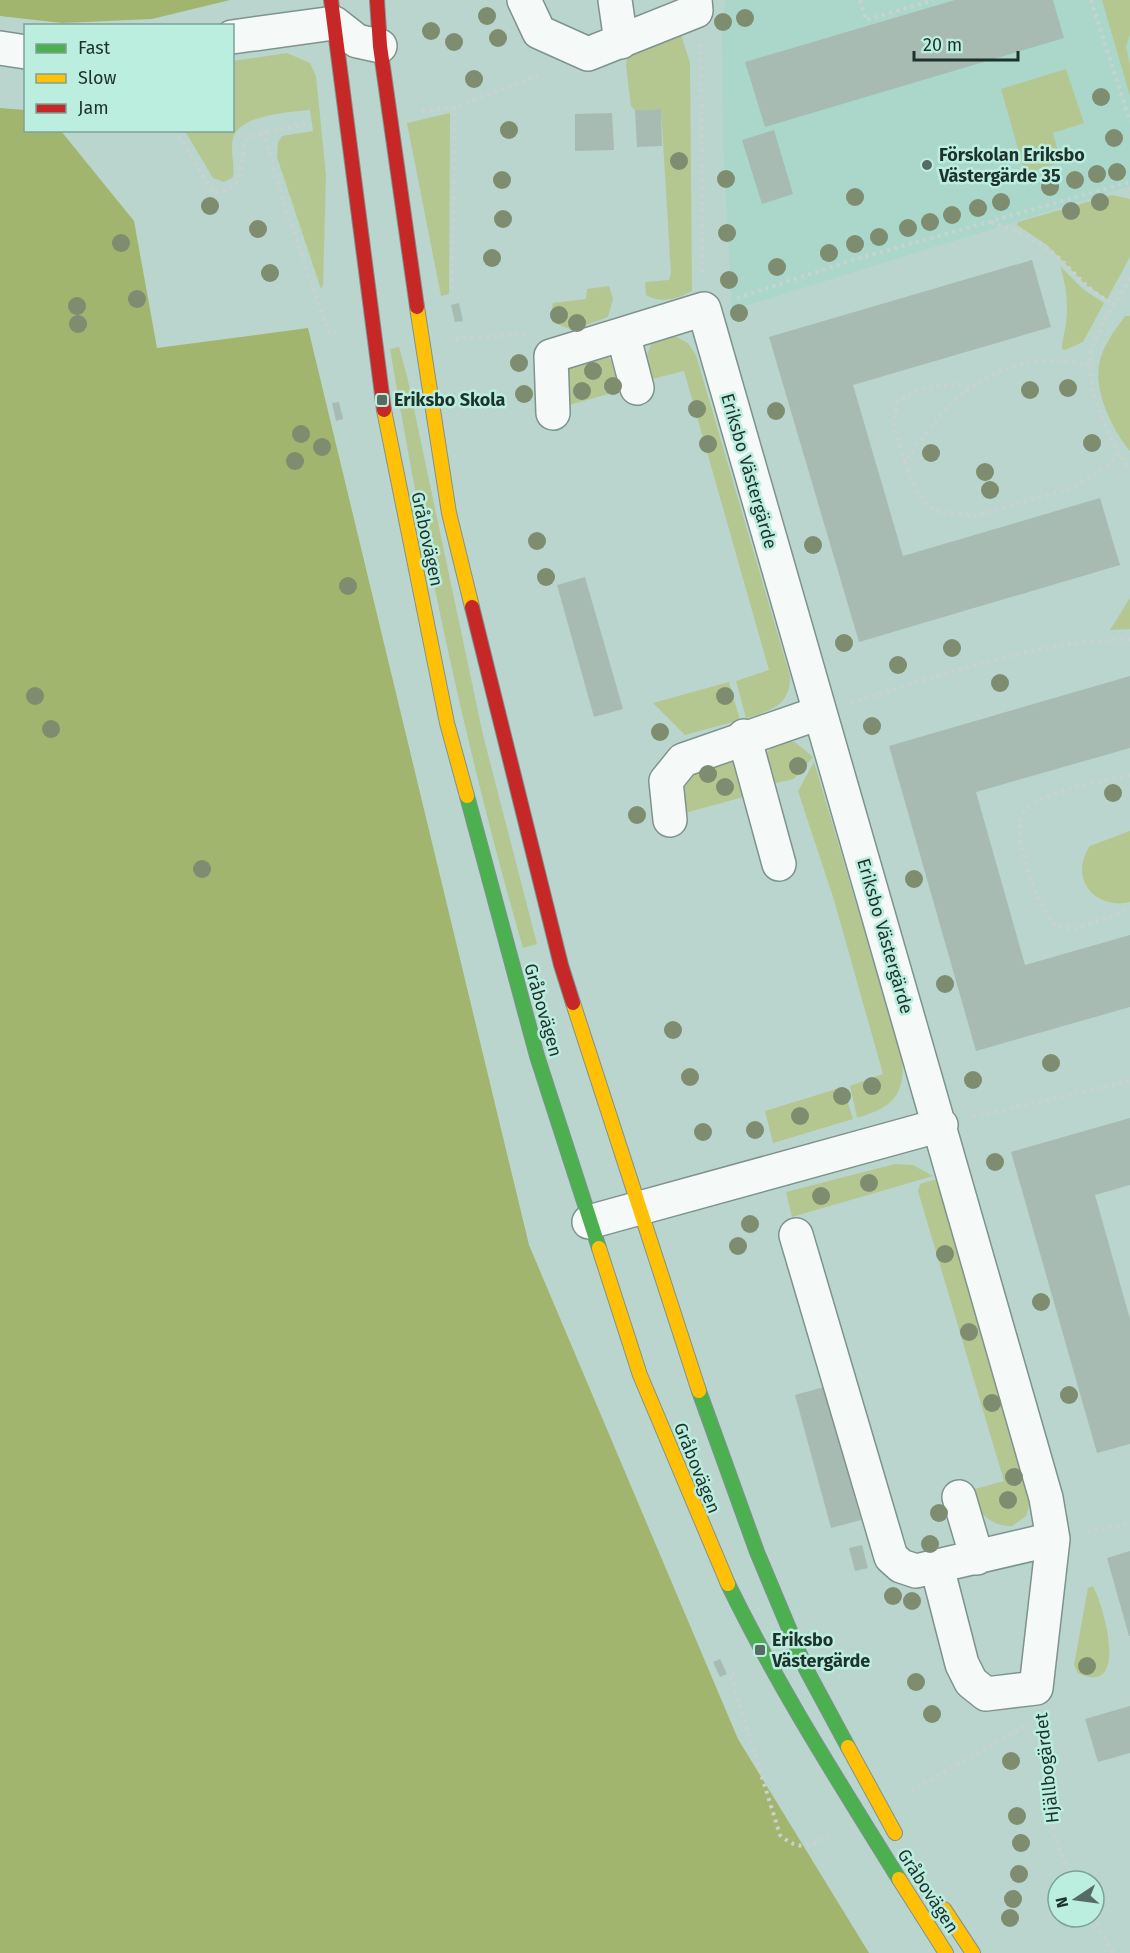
<svg xmlns="http://www.w3.org/2000/svg" width="1130" height="1953" font-family="'Fira Sans',sans-serif">
<rect width="100%" height="100%" fill="#bad5cd"/>
<path fill="#aad7ca" d="M725 0H1130V186L732 310 723 144 722 32Z"/>
<path fill="#b4c790" d="M1102 0H1130V34L1126 47 1130 65V96Z
M679 28 690 63 692 291C677 299 662 304 646 295L645 282 669 280 671 273 661 109 635 110 631 106 626 66 628 52Z
M287 53 310 63 316 76 326 175 323 285 321 289 277 157 278 142 282 136 313 131 310 110C290 112 239 115 233 138 230 151 235 164 233 177L224 182 213 178 185 131 232 130 233 61Z
M1066 69 1084 123 1053 133 1061 162 1025 173 1001 89Z
M450 113 449 294 441 296 407 123Z
M1112 195 1130 199V257L1107 299 1086 285 1047 245 1017 225 1018 222Z
M1060 266 1083 289 1104 303 1083 342 1065 350 1062 349C1062 341 1064 336 1065 329 1069 308 1067 287 1060 266Z
M609 286 613 299 608 317 572 330 557 324 551 313 553 303 586 299 587 289Z
M1125 316H1130V451C1113 431 1094 392 1099 365 1102 347 1114 331 1125 316Z
M673 335 688 343 696 355 790 676C791 705 771 711 746 718L736 681 769 670 684 371 648 380C645 364 645 355 653 341Z
M399 347 407 376 483 735 537 944 523 948C466 751 424 551 390 349Z
M606 355 615 364 623 390 565 406 568 366Z
M1130 598V629L1110 630Z
M729 682 740 720 685 735 653 703Z
M783 741 795 742 813 757 794 779 767 785 766 754 773 745Z
M730 760 735 766 743 797 685 813 683 782 690 771Z
M814 762 902 1058C906 1095 892 1107 860 1117H857L850 1086 883 1074 834 900 798 791Z
M1130 831V902C1095 910 1068 878 1090 846Z
M843 1087 853 1119 773 1143 765 1111Z
M895 1164 913 1165 933 1176 792 1217 786 1192Z
M933 1180H937L941 1189 1031 1500 1026 1516 1012 1526C992 1527 971 1510 975 1489L1004 1481 918 1191 920 1184Z
M1093 1586C1104 1606 1130 1698 1078 1673L1074 1665 1088 1588Z"/>
<path fill="#a2b56e" d="M0 0H230L152 19 62 23 0 16Z
M0 108 25 110 26 130 61 131 134 221 157 348 308 328 529 1245 738 1739 869 1953H0Z"/>
<path fill="#a7bbb2" d="M955 0H1053L1064 38 765 127 745 62Z
M661 109 662 146 637 147 635 110Z
M612 113 614 150 575 151V114Z
M774 130 793 194 762 204 742 140Z
M1032 260 1051 327 853 385 903 556 1100 498 1120 565 859 642 769 337Z
M459 303 463 321 455 322 451 305Z
M339 402 343 419 336 421 332 403Z
M585 577 623 709 594 717 557 585Z
M1130 676V748L976 792 1025 965 1130 935V1007L976 1051 889 746Z
M1130 1118V1185L1095 1195 1130 1319V1444L1097 1453 1011 1152Z
M824 1387 861 1520 831 1528 795 1395Z
M862 1545 868 1568 855 1571 849 1548Z
M1130 1551V1636H1129L1107 1558Z
M720 1659 727 1674 720 1677 713 1662Z
M1130 1706V1753L1098 1762 1085 1719Z"/>
<g fill="none" stroke-linecap="round" stroke-linejoin="round">
<defs>
<path id="street" d="M524 0 539 32 588 54 696 11 695 0
M615 0 621 42
M232 37 334 23 357 41 380 46
M0 48 26 52
M637 388 623 334 704 309 1046 1498 1053 1539 1036 1688 986 1694 971 1682 962 1664 937 1567
M553 413 551 356 623 334
M744 736 779 864
M670 820 666 781 683 760 819 713
M589 1222 941 1125
M796 1235 891 1557 901 1566 916 1571 1053 1539
M959 1497 977 1558"/>
<path id="fast" d="M467 796 537 1056 599 1248
M699 1391 757 1552 806 1669 848 1747
M728 1584C778 1687 839 1782 899 1879"/>
<path id="slow" d="M417 307 449 513 472 607
M384 410 447 723 467 796
M573 1003 699 1391
M599 1248 640 1375 728 1584
M848 1747 895 1833
M899 1879 946 1953
M944 1909 973 1953"/>
<path id="jam" d="M331 0 384 410
M377 0 380 46 417 307
M472 607 561 965 573 1003"/>
</defs>
<use href="#street" stroke="#7e938d" stroke-width="36"/>
<use href="#fast" stroke="#7e938d" stroke-width="16"/>
<use href="#slow" stroke="#7e938d" stroke-width="16"/>
<use href="#jam" stroke="#7e938d" stroke-width="16"/>
<path stroke="#c9d2d0" stroke-width="4" stroke-dasharray="3 4.5" stroke-linecap="butt" d="M860 0 866 20 934 0
M1091 0 1130 122
M701 44 702 276
M422 111 455 107 543 73
M175 130 213 192C252 191 235 160 248 137L308 123
M264 131 282 198 329 333 337 332
M991 222C1016 231 1041 241 1061 260 1079 277 1091 294 1115 304
M1130 278C1118 299 1100 323 1093 346 1081 385 1109 439 1130 470
M452 289 455 107
M737 298 853 260 1130 182
M456 339 526 334
M1090 365C1001 346 952 393 905 462L916 489 934 511 975 516 1072 488 1107 466 1119 454
M905 462 894 427 897 402C921 385 943 384 972 385
M851 703C941 675 1035 641 1130 639
M1130 775C1107 780 1032 793 1023 814 1016 829 1022 850 1026 864 1033 888 1040 908 1056 926L1075 929 1130 910
M973 1117 1130 1081
M1087 1532 1130 1523
M735 1673 730 1674 780 1835C801 1853 810 1845 833 1835
M1042 1722C1046 1781 1044 1827 1074 1881
M911 1791 1027 1725
M1093 1917 1113 1953"/>
<use href="#street" stroke="#f5f9f8" stroke-width="33"/>
<use href="#fast" stroke="#4caf50" stroke-width="14"/>
<use href="#slow" stroke="#ffc107" stroke-width="14"/>
<use href="#jam" stroke="#c62828" stroke-width="14"/>
</g>
<g fill="#7e8d70">
<circle cx="487" cy="16" r="9"/>
<circle cx="745" cy="18" r="9"/>
<circle cx="723" cy="22" r="9"/>
<circle cx="431" cy="31" r="9"/>
<circle cx="498" cy="38" r="9"/>
<circle cx="454" cy="42" r="9"/>
<circle cx="474" cy="79" r="9"/>
<circle cx="1101" cy="97" r="9"/>
<circle cx="509" cy="130" r="9"/>
<circle cx="1114" cy="138" r="9"/>
<circle cx="679" cy="161" r="9"/>
<circle cx="1117" cy="172" r="9"/>
<circle cx="1097" cy="174" r="9"/>
<circle cx="726" cy="179" r="9"/>
<circle cx="502" cy="180" r="9"/>
<circle cx="1075" cy="180" r="9"/>
<circle cx="1050" cy="187" r="9"/>
<circle cx="855" cy="197" r="9"/>
<circle cx="1001" cy="202" r="9"/>
<circle cx="1100" cy="202" r="9"/>
<circle cx="210" cy="206" r="9"/>
<circle cx="978" cy="208" r="9"/>
<circle cx="1071" cy="211" r="9"/>
<circle cx="952" cy="215" r="9"/>
<circle cx="503" cy="219" r="9"/>
<circle cx="930" cy="222" r="9"/>
<circle cx="908" cy="228" r="9"/>
<circle cx="258" cy="229" r="9"/>
<circle cx="727" cy="233" r="9"/>
<circle cx="879" cy="237" r="9"/>
<circle cx="121" cy="243" r="9"/>
<circle cx="855" cy="244" r="9"/>
<circle cx="829" cy="253" r="9"/>
<circle cx="492" cy="258" r="9"/>
<circle cx="777" cy="267" r="9"/>
<circle cx="270" cy="273" r="9"/>
<circle cx="729" cy="280" r="9"/>
<circle cx="137" cy="299" r="9"/>
<circle cx="77" cy="306" r="9"/>
<circle cx="739" cy="313" r="9"/>
<circle cx="559" cy="315" r="9"/>
<circle cx="577" cy="323" r="9"/>
<circle cx="78" cy="324" r="9"/>
<circle cx="519" cy="363" r="9"/>
<circle cx="593" cy="371" r="9"/>
<circle cx="613" cy="386" r="9"/>
<circle cx="1068" cy="388" r="9"/>
<circle cx="1030" cy="390" r="9"/>
<circle cx="582" cy="391" r="9"/>
<circle cx="524" cy="394" r="9"/>
<circle cx="697" cy="409" r="9"/>
<circle cx="776" cy="411" r="9"/>
<circle cx="301" cy="434" r="9"/>
<circle cx="1092" cy="443" r="9"/>
<circle cx="708" cy="444" r="9"/>
<circle cx="322" cy="447" r="9"/>
<circle cx="931" cy="453" r="9"/>
<circle cx="295" cy="461" r="9"/>
<circle cx="985" cy="472" r="9"/>
<circle cx="990" cy="490" r="9"/>
<circle cx="537" cy="541" r="9"/>
<circle cx="813" cy="545" r="9"/>
<circle cx="546" cy="577" r="9"/>
<circle cx="348" cy="586" r="9"/>
<circle cx="844" cy="643" r="9"/>
<circle cx="952" cy="648" r="9"/>
<circle cx="898" cy="665" r="9"/>
<circle cx="1000" cy="683" r="9"/>
<circle cx="35" cy="696" r="9"/>
<circle cx="725" cy="696" r="9"/>
<circle cx="872" cy="726" r="9"/>
<circle cx="51" cy="729" r="9"/>
<circle cx="660" cy="732" r="9"/>
<circle cx="798" cy="766" r="9"/>
<circle cx="708" cy="774" r="9"/>
<circle cx="725" cy="787" r="9"/>
<circle cx="1113" cy="793" r="9"/>
<circle cx="637" cy="815" r="9"/>
<circle cx="202" cy="869" r="9"/>
<circle cx="914" cy="879" r="9"/>
<circle cx="945" cy="984" r="9"/>
<circle cx="673" cy="1030" r="9"/>
<circle cx="1051" cy="1063" r="9"/>
<circle cx="690" cy="1077" r="9"/>
<circle cx="973" cy="1080" r="9"/>
<circle cx="872" cy="1086" r="9"/>
<circle cx="842" cy="1096" r="9"/>
<circle cx="800" cy="1116" r="9"/>
<circle cx="755" cy="1130" r="9"/>
<circle cx="703" cy="1132" r="9"/>
<circle cx="995" cy="1162" r="9"/>
<circle cx="869" cy="1183" r="9"/>
<circle cx="821" cy="1196" r="9"/>
<circle cx="750" cy="1224" r="9"/>
<circle cx="738" cy="1246" r="9"/>
<circle cx="945" cy="1254" r="9"/>
<circle cx="1041" cy="1302" r="9"/>
<circle cx="969" cy="1332" r="9"/>
<circle cx="1069" cy="1395" r="9"/>
<circle cx="992" cy="1403" r="9"/>
<circle cx="1014" cy="1477" r="9"/>
<circle cx="1008" cy="1500" r="9"/>
<circle cx="939" cy="1513" r="9"/>
<circle cx="930" cy="1544" r="9"/>
<circle cx="893" cy="1596" r="9"/>
<circle cx="912" cy="1601" r="9"/>
<circle cx="1087" cy="1666" r="9"/>
<circle cx="916" cy="1682" r="9"/>
<circle cx="932" cy="1714" r="9"/>
<circle cx="1011" cy="1761" r="9"/>
<circle cx="1017" cy="1816" r="9"/>
<circle cx="1021" cy="1843" r="9"/>
<circle cx="1019" cy="1874" r="9"/>
<circle cx="1013" cy="1899" r="9"/>
<circle cx="1010" cy="1918" r="9"/>
</g>
<g fill="#556b64" stroke="#bbeedf" stroke-width="2">
<circle cx="927" cy="165" r="6"/>
<rect x="376" y="394" width="12" height="12" rx="3"/>
<rect x="754" y="1644" width="12" height="12" rx="3"/>
</g>
<g text-anchor="middle" dominant-baseline="central" stroke-width="5" stroke-linejoin="round" paint-order="stroke">
<g font-size="18" font-weight="bold" fill="#1e322c" stroke="#bbeedf" text-anchor="start">
<text x="939" y="155">Förskolan Eriksbo<tspan x="939" dy="21">Västergärde 35</tspan></text>
<text x="394" y="400">Eriksbo Skola</text>
<text x="772" y="1640">Eriksbo<tspan x="772" dy="21">Västergärde</tspan></text>
</g>
<g font-size="18" fill="#1e322c" stroke="#bbeedf">
<text transform="translate(749 471) rotate(74)">Eriksbo Västergärde</text>
<text transform="translate(427 539) rotate(78)">Gråbovägen</text>
<text transform="translate(885 936) rotate(74)">Eriksbo Västergärde</text>
<text transform="translate(543 1010) rotate(74)">Gråbovägen</text>
<text transform="translate(697 1468) rotate(68)">Gråbovägen</text>
<text transform="translate(1047 1768) rotate(-96)">Hjällbogärdet</text>
<text transform="translate(928 1891) rotate(57)">Gråbovägen</text>
</g>
</g>
<rect x="24" y="24" width="210" height="108" fill="#bbeedf" stroke="#7ca397" stroke-width="1.5"/>
<rect x="36" y="44" width="30" height="9" fill="#4caf50" stroke="#7ca397" stroke-width="1.5"/>
<text x="78" y="54" font-size="18" fill="#1e322c">Fast</text>
<rect x="36" y="74" width="30" height="9" fill="#ffc107" stroke="#7ca397" stroke-width="1.5"/>
<text x="78" y="84" font-size="18" fill="#1e322c">Slow</text>
<rect x="36" y="104" width="30" height="9" fill="#c62828" stroke="#7ca397" stroke-width="1.5"/>
<text x="78" y="114" font-size="18" fill="#1e322c">Jam</text>
<g transform="translate(1076 1899) rotate(257)"><circle r="28" fill="#bbeedf" stroke="#7ca397" stroke-width="1.5"/>
<path d="M0-4.5L10 22L0 15L-10 22Z" fill="#556b64"/>
<text y="-9" font-size="16" font-weight="bold" text-anchor="middle" fill="#1e322c">N</text>
</g>
<path d="M914 51v9h104v-9" fill="none" stroke="#1e322c" stroke-width="3"/>
<text x="923" y="51" font-size="18" fill="#1e322c" stroke="#bbeedf" stroke-width="4.5" paint-order="stroke">20 m</text>
</svg>
